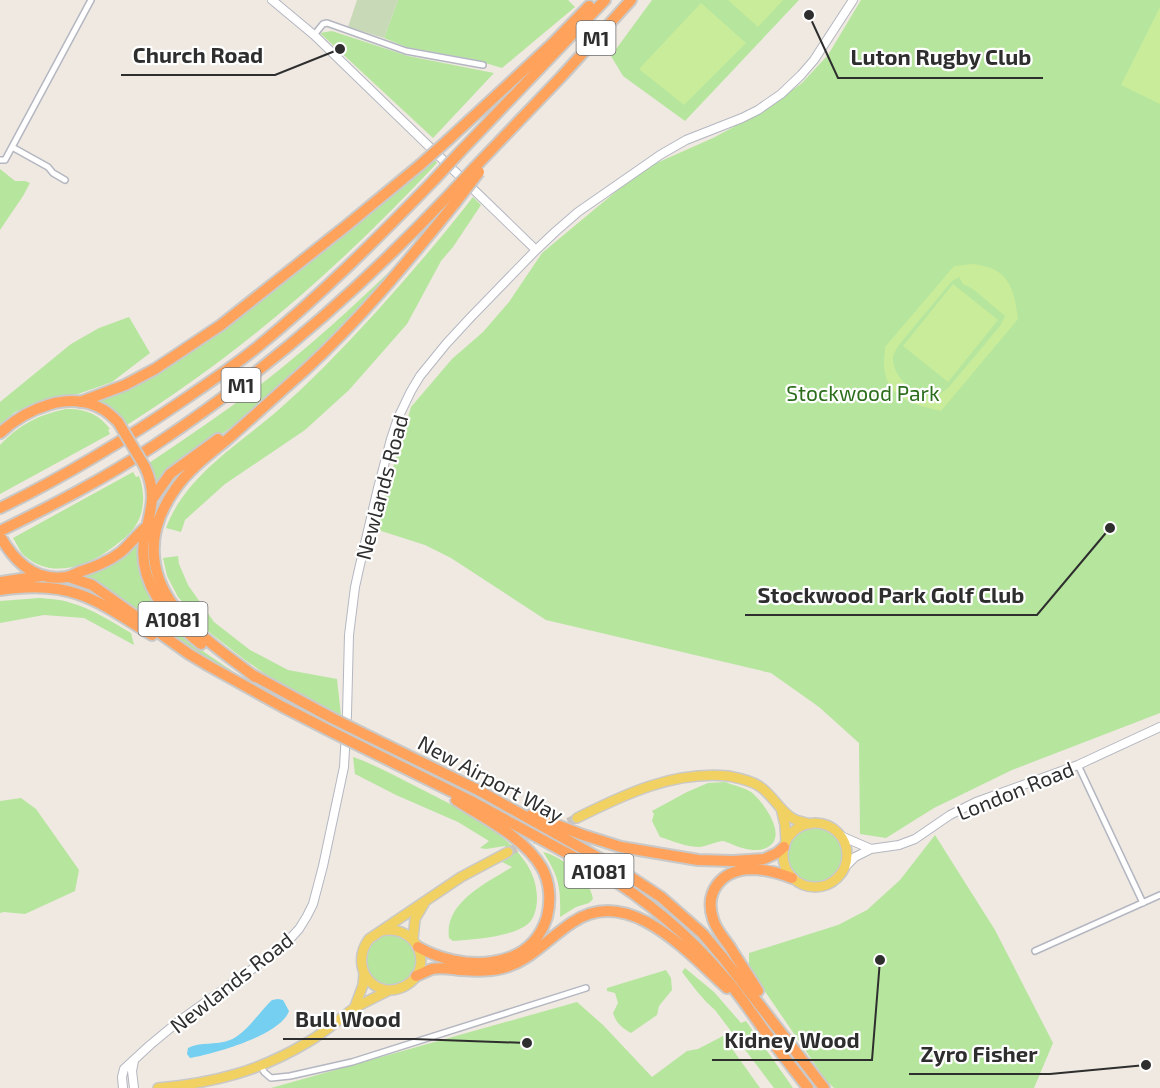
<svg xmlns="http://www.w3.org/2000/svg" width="1160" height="1088" font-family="'Exo 2',sans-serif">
<rect width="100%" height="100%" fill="#efe9e1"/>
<path fill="#b6e59e" d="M398 0H568L575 7 502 68 472 59 406 47 384 38Z
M652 0H799L685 121 623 76 611 56Z
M861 0H1160V713L1012 770 934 808 886 838 860 834 859 743 819 707 771 673 546 620 451 558 425 545 375 529 411 407 452 359 483 332 509 302 542 253 643 169 713 138 765 110 802 83 828 55Z
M332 31 408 56 494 73 433 138 320 33Z
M435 160 437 163C343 264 244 351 127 425L95 401 134 386 171 365 212 338 330 247Z
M0 169 15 181H25L30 183 23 196 0 230Z
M473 197 481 205 453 247 441 261 407 324 349 390 305 430 225 484 185 520 181 532 166 528C185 477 235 447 275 413 292 398 309 382 325 366 377 313 427 256 473 197Z
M404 258 332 339 257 407 226 431 169 471 156 488 149 463C195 432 241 401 284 366 326 332 365 295 404 258Z
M129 317 150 353 112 382 78 394 58 397 38 403 15 412 0 425V402L71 344 99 328Z
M66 409C84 408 99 414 110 429L108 430 110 434 0 494V445C18 425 40 414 66 409Z
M133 472 136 477 139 476C145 492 145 510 136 525 130 535 121 541 112 548 88 566 52 579 26 557 20 553 17 544 13 538Z
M139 543C140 609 181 637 231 670L230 672 182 643 82 578C106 569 120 562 139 543Z
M178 556 179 564 188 585 214 622 250 650 288 670 337 679 341 715 271 678 245 660 209 632 178 597 167 576 163 558Z
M39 598C50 599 61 599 71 603 93 609 112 622 131 633L134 645 84 618 44 615 0 623V601Z
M353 757C376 765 397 777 419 788 461 810 537 843 537 898 537 906 535 918 528 924 512 937 474 939 453 941L449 938C444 902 487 883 512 867L502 862 511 857 505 846 486 849 480 848 489 841 458 822 396 795 355 774Z
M725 782C733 785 743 787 751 792 763 801 790 838 766 848 756 853 741 848 731 844 729 843 724 841 722 841 715 842 707 846 700 847 686 847 673 841 660 837L652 821 654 814 652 811 687 792 708 783Z
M21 798 36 809 79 870 75 891 25 914 4 912 0 913V801Z
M785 856a29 29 0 1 1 58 0a29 29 0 1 1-58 0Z
M935 835 995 930 1053 1043 1034 1088H834L825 1079 749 968V953L838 925 867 910 900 880Z
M543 852C563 857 590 878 593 899L589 903 576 907 560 917C561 888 559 876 543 852Z
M365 960a26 26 0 1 1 52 0a26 26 0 1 1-52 0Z
M685 968 714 992 741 1023 746 1021 793 1088H774L715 1010C702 999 693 986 682 972Z
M666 970 671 978 672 990 659 1006 657 1015 631 1033C622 1028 616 1023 613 1013L618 1003 615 993 607 991V988Z
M577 1002 603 1025 652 1077 687 1051 698 1049 723 1036 760 1088H271Z"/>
<path fill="#c8d9b8" d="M357 0H398L384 38 348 27Z"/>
<path fill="#c9ec9a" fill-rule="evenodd" d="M728 0H783L758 27Z
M701 3 746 43 684 105 639 69Z
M1160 7V104L1121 85Z
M972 264C1008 267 1014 287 1018 319L941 411C912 404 884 398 884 362 884 357 885 352 885 347L954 266ZM959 277 963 284 973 289 1005 316 1000 326 949 387C944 391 939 396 932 396 915 397 893 377 893 359 893 354 896 350 898 346L952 281Z
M953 284 998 320 948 382 903 346Z"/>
<path fill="#75cff0" d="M278 999 283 1000 289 1011C281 1035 214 1054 190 1058L187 1054 188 1048C200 1041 216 1046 230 1040 246 1034 259 1012 272 1000Z"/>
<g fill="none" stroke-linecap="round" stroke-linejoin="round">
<path stroke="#c8c4bd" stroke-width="9" stroke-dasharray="9 4.5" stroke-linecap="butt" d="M556 828 577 818
M508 852 541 836"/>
<defs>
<path id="street" d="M314 35 323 24 327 23 406 51 483 65
M12 147 48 167 53 173 65 180
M0 160H5L91 0
M1078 765 1143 903
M1035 951 1160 895
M261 1065 264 1072 271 1078 290 1076 352 1062 586 988"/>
<path id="secondary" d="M272 0 314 35 536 250
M841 836 871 849
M846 866 855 857 871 849 899 845 915 839 950 815 976 802 1078 765 1160 727
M123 1088 122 1077 124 1069 150 1045 179 1021 265 960 288 941 299 929 307 916 313 904 323 866 344 767 347 714 349 635 355 587 359 569 378 488 391 439 398 418 411 391 420 376 446 344 470 318 536 250 555 232 578 212 660 155 686 140 742 118 758 110 781 94 801 75 814 60 853 0
M134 1088 132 1071 134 1061"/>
<path id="primary" d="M781 808 785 825 786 842
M577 818C625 794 673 771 728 776 738 778 750 780 759 786 772 794 779 810 792 818 797 821 804 822 810 824
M783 855a32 32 0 1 1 64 0a32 32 0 1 1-64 0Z
M381 931C418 923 436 969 405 986 375 1002 348 967 369 939L461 877 508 852
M413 939 415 919 425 902
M354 1009 363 985 364 973
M158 1088C214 1083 260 1071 308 1042 324 1033 338 1020 353 1009 365 1002 378 996 390 990"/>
<path id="highway" d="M448 140 553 43 589 6
M460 152 605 0
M475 167 561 77 631 0
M80 402 125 385 155 369 221 325 346 226 420 165
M0 433C26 409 70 389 104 410 109 413 114 418 118 422
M145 467C157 493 151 509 145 535 135 582 168 617 201 644
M153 498 170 474 218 439
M0 508C66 476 128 438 188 397 211 381 234 366 255 349 319 297 377 239 434 180
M0 531C53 505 106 478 155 445 263 374 360 289 449 195
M0 536C14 561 35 582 66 577 71 576 75 574 79 572 94 567 108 562 121 552 130 544 138 534 147 526
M69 577 92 585 189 654 209 666 283 707 332 732
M0 582 41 576
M0 590C26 586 53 585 78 594 101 601 130 622 152 635
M251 674 332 718
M255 677C217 647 164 616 155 564 150 536 160 510 176 488 190 468 211 453 229 438 254 416 279 393 304 371 360 320 408 261 456 202
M362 733 478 790 617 868 661 897 703 934 724 959 824 1088
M362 747 471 801 596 869C644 898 689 935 725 978 740 995 753 1015 766 1033 780 1052 794 1070 808 1088
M531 815 583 835 621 847 698 860 733 861 764 859 777 853 784 847
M418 947C460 971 530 973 547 917 551 901 550 882 542 868 524 837 485 819 456 800
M416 976C421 974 427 971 432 969 441 967 451 969 460 970 476 971 494 972 509 966 534 957 551 936 573 922 629 884 688 953 727 988
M758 991C749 976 739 962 730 947 724 938 716 930 713 919 704 891 722 870 751 869 765 869 779 873 792 878"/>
</defs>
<use href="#street" stroke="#b4b7c1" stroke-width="8"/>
<use href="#secondary" stroke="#b4b7c1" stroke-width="10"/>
<use href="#primary" stroke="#c9c9c9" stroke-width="12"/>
<use href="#highway" stroke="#c9c9c9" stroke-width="14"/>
<use href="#street" stroke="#fff" stroke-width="5"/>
<use href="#secondary" stroke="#fff" stroke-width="8"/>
<use href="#primary" stroke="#f2d163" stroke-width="9"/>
<use href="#highway" stroke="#ffa35c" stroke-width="10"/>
<defs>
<path id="highway-bridge" d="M420 165 448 140
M434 180 460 152
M449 195 475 167
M456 202 479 172
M118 422 145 467
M332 718 362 733
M332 732 362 747"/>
</defs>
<use href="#highway-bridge" stroke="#c9c9c9" stroke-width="14" stroke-linecap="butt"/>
<use href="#highway-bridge" stroke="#ffa35c" stroke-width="10"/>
</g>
<g text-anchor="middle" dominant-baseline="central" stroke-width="4.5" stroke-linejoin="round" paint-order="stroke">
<g fill="#fff" stroke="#6d6d6d" stroke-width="1.5">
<rect x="576.5" y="21" width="39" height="34" rx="4.5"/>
<rect x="221.5" y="368" width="39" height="34" rx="4.5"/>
<rect x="138.5" y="602" width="69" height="34" rx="4.5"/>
<rect x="564.5" y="854" width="69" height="34" rx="4.5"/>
</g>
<g font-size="20" font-weight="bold" fill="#2e2e2e">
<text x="596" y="38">M1</text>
<text x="241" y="385">M1</text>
<text x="173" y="619">A1081</text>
<text x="599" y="871">A1081</text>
</g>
<g font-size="21" fill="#2c6e1b" stroke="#fff">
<text x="863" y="392">Stockwood Park</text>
</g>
<g font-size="21" fill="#2e2e2e" stroke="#fff">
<text transform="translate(381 487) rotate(-75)">Newlands Road</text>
<text transform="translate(491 778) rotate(28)">New Airport Way</text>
<text transform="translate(1015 790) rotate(-22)">London Road</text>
<text transform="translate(231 982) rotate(-38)">Newlands Road</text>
</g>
</g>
<path fill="none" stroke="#2e2e2e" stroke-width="2" d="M340 49L275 75H121M809 15L838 78H1043M1110 528L1037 615H745M527 1043L414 1039H283M880 960L872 1060H712M1146 1065L1050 1074H909"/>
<g fill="#2e2e2e" stroke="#fff" stroke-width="2">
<circle cx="340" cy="49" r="6"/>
<circle cx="809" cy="15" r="6"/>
<circle cx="1110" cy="528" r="6"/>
<circle cx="527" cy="1043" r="6"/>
<circle cx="880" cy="960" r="6"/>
<circle cx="1146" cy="1065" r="6"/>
</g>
<g font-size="22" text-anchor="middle" font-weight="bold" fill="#2e2e2e" stroke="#fff" stroke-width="4.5" stroke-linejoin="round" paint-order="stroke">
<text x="198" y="63">Church Road</text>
<text x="941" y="65">Luton Rugby Club</text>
<text x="891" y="603">Stockwood Park Golf Club</text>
<text x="348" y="1027">Bull Wood</text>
<text x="792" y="1048">Kidney Wood</text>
<text x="979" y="1062">Zyro Fisher</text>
</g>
</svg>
